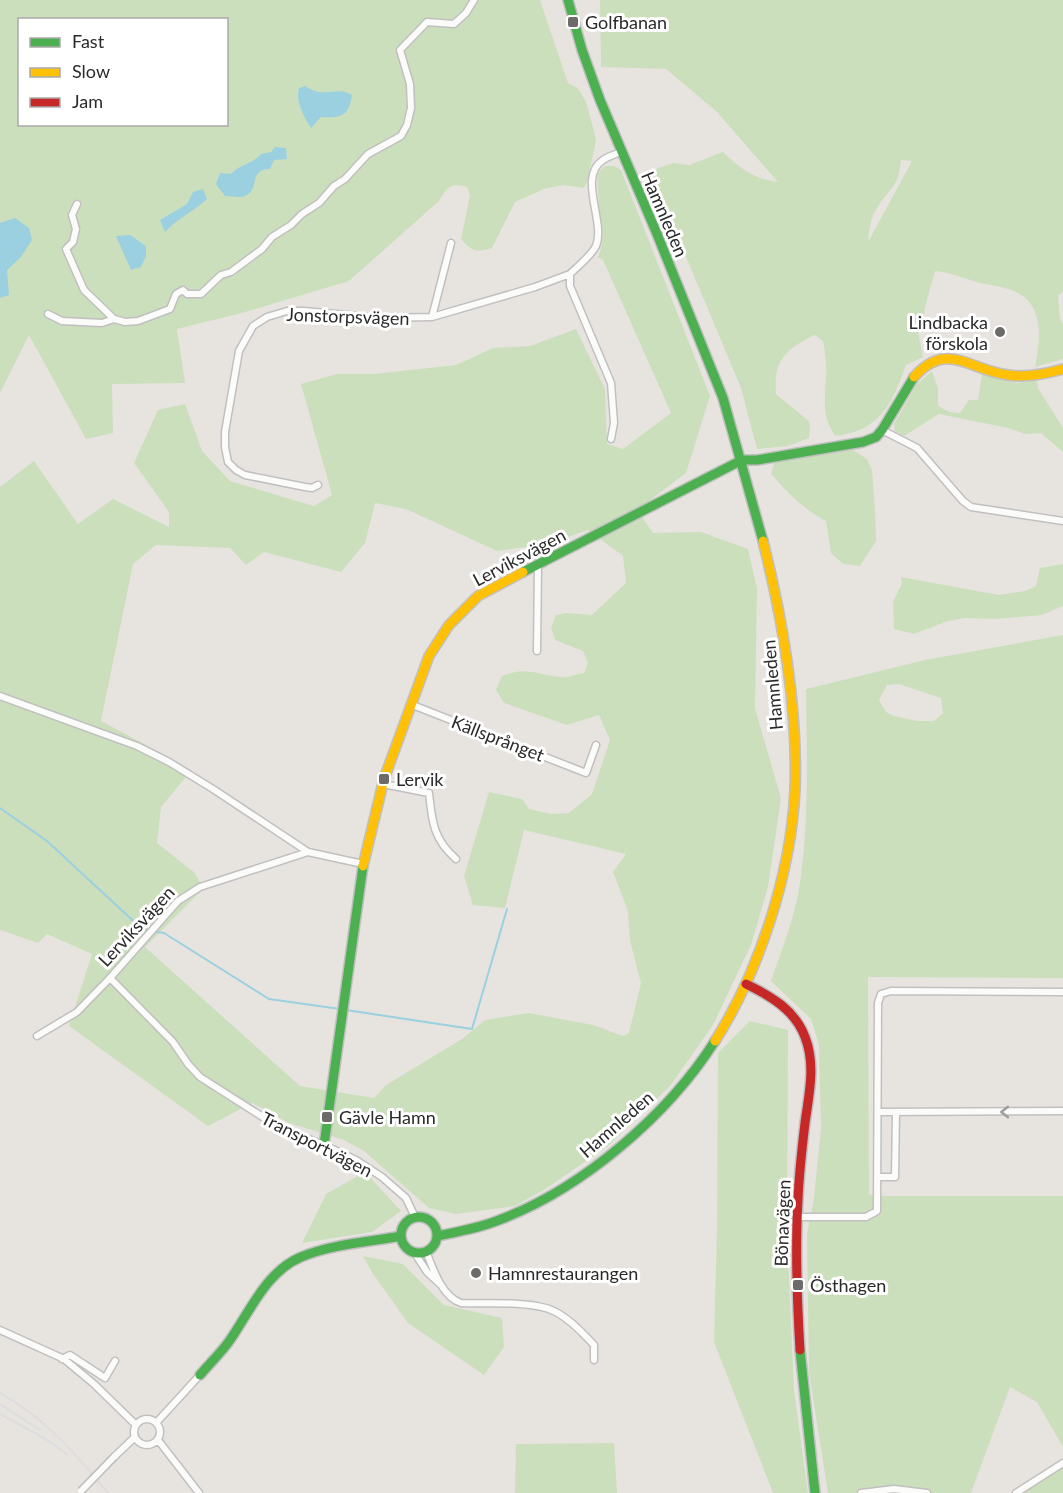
<svg xmlns="http://www.w3.org/2000/svg" width="1063" height="1493" font-family="Lato,sans-serif">
<rect width="100%" height="100%" fill="#e7e4e0"/>
<path fill="#cbdfbc" fill-rule="evenodd" d="M0 0H540L568 83 578 88 586 102 593 127 596 141 587 182 584 188 563 185 544 189 515 202 492 248C475 253 473 252 461 239L470 195 467 187C450 182 447 188 439 201L349 281 242 313 177 329 185 383 112 384 113 433 86 439 29 335 0 393ZM20 20H226V124H20Z
M600 0H1063V292L1058 295 1060 319 1063 324V359L1035 367C1041 336 1045 300 1008 289 999 286 989 285 980 283 965 279 951 272 935 271L925 307 922 332H918L923 357 906 365C892 404 880 431 835 436 821 413 825 401 826 375 827 364 825 352 823 341L815 335C786 349 773 360 776 394L809 421 810 430 809 438 788 446 757 449 741 388 650 171 673 163 689 165 723 152C739 168 755 179 778 182L717 112 666 69 601 67ZM901 160 912 161 868 242C869 232 870 219 876 210 888 188 899 189 901 160Z
M605 166H614L621 170 710 396 686 473 637 510 653 533 701 532 748 549 757 589 755 708 781 798 768 887 751 945 713 1025 670 1086 607 1147 545 1189 515 1206 456 1214 429 1208 364 1151 344 1140 289 1123 252 1103 208 1126 69 1026 92 954 47 934 38 943 0 930V487L34 461 78 524 113 499 169 527V512L134 463 158 410 185 404 202 451 230 481 314 506 332 495 301 384 337 374H374L456 365 493 348 530 346 576 329 605 389 607 444 623 449 671 413 603 260 598 257C605 239 603 231 600 214 598 201 598 187 597 174ZM375 503 406 509 497 551 548 544 588 530 623 556 626 583 592 615 566 613 556 615 551 627 555 640 583 651 588 663 584 673C576 674 567 678 560 677 535 674 527 666 502 676L496 690 504 703 567 725 599 715 610 740 592 794 581 803 569 813 551 814 529 809 522 799 489 792 464 876 473 905 505 908 524 830 626 854 613 872 628 911 630 941 641 983 629 1033 623 1036 593 1025 529 1013 485 1020 462 1039 386 1085 374 1098 300 1086 145 947 203 889 195 873 157 843 161 807 185 778 174 760 101 721 133 564 156 545 230 548 246 565 264 552 341 572 365 543Z
M932 371 938 389V405C945 411 951 413 960 413L969 400H978L982 374 1016 383 1037 380 1038 388 1063 428V452L1041 433 1025 434 1008 428 939 414 904 436 895 431 894 424 917 384Z
M853 450 867 459 872 470 875 510 876 541 860 566 843 564 831 553 826 521C803 509 788 493 771 474L774 463C801 455 826 452 853 450Z
M1063 564V606L1042 615 995 619 964 618 945 622 914 634 894 629 893 602 902 583 901 577 999 595 1025 591 1036 586 1040 568Z
M1063 635V978L868 977 869 1194 878 1196H1063V1447L1037 1402 1010 1387 971 1493H828L809 1372 807 1234 814 1197 821 1128 819 1045 811 1019 771 981C782 949 795 917 800 883 809 819 807 754 806 689L925 660ZM899 684 941 698 943 713 934 721H917L894 716 886 712 879 700 887 685Z
M750 1021 788 1030 787 1233 794 1390 808 1493H773L714 1342 717 1229 718 1053Z
M365 1172 401 1211 372 1232 302 1243 326 1194Z
M363 1256 403 1264 444 1305 502 1318 504 1347 484 1375 408 1323 373 1274Z
M614 1443 617 1493H515L516 1444Z
M1063 1461V1493H1011Z"/>
<path fill="#9bd0e1" d="M305 86C325 100 336 85 352 95 349 116 342 118 321 117L311 128C304 117 295 101 299 88Z
M275 147 286 148 287 159 274 160 270 169C248 169 260 191 245 196 240 198 231 196 225 196L216 184 220 173 231 174C240 164 253 164 261 154L271 152Z
M203 189 207 199C193 212 179 217 165 232L160 220 187 204 193 192Z
M15 218 29 228 32 240 21 257 7 270 9 295 0 298V223Z
M130 235 146 246V256L141 267 131 270 116 236Z"/>
<g fill="none" stroke-linecap="round" stroke-linejoin="round">
<path stroke="#9bd0e1" stroke-width="2" d="M0 808 47 841 143 930 164 933 269 999 340 1009
M346 1010 472 1029 507 909"/>
<defs>
<path id="street" d="M77 204 72 215 76 229 73 242 66 249 84 290 114 319
M48 314 62 321 102 323 114 319 125 322 138 321 170 309 176 294 183 290 187 294H201L221 275 231 272 262 249 272 237 291 225 302 214 319 203 334 186 345 179 368 154 401 136 407 125 411 108 410 84 400 50 427 22 454 24 466 13 474 0
M432 317 451 243
M882 430 917 448 963 501 971 507 1063 521
M611 439 614 423 611 383 570 286V274C578 266 591 256 596 246 606 222 577 177 603 160 608 156 615 155 620 152
M318 485 312 488 305 487 245 475 236 470 228 462 225 447V432L239 351 253 326 267 317 287 311H304L379 318 432 317 535 287 570 274
M537 651 538 563
M0 696 137 746 169 762 213 789 308 852 363 864
M410 704 586 773 596 745
M383 784 429 793C432 821 433 839 456 859
M110 978 173 1042 188 1064 200 1077 280 1128 324 1145 356 1160 382 1177 406 1198 415 1217
M37 1036 77 1012 110 978 178 901 200 887 308 852
M878 1112 1063 1111
M877 1177H895L896 1112
M797 1217H866L877 1211 878 1003 881 994 891 991 1063 992
M426 1251C433 1269 442 1297 461 1303 488 1304 520 1301 546 1308 564 1313 581 1331 594 1345V1360
M414 1252 427 1272 440 1284
M0 1330 64 1359 94 1384 136 1425
M62 1359 70 1355 105 1378 115 1361
M134 1432a13 13 0 1 1 26 0a13 13 0 1 1-26 0Z
M156 1423 200 1375
M158 1440 199 1493
M114 1457 135 1437
M861 1493 894 1489 927 1493
M1016 1493 1063 1463"/>
<path id="fast" d="M568 0 582 50 600 100 657 234 723 398 763 541
M523 572 742 460H757L863 442 876 437 882 430 914 377
M324 1145 363 866
M401 1235a18 18 0 1 1 36 0a18 18 0 1 1-36 0Z
M437 1236C458 1232 479 1228 499 1220 582 1189 668 1115 715 1041
M800 1350 815 1493
M200 1375C210 1363 221 1353 230 1340 250 1311 267 1271 301 1257 332 1244 369 1242 401 1236"/>
<path id="slow" d="M914 377C947 340 969 370 1008 375 1026 378 1045 374 1063 369
M363 866 384 779 429 656 449 625 478 596 523 572
M715 1041C760 970 791 873 795 790 798 707 783 621 763 541"/>
<path id="jam" d="M746 984C771 996 795 1010 805 1037 816 1065 809 1094 805 1123 802 1148 799 1174 798 1200 795 1250 797 1300 800 1350"/>
</defs>
<use href="#street" stroke="#c1c0c1" stroke-width="9"/>
<use href="#fast" stroke="#c1c0c1" stroke-width="12"/>
<use href="#slow" stroke="#c1c0c1" stroke-width="12"/>
<use href="#jam" stroke="#c1c0c1" stroke-width="12"/>
<use href="#street" stroke="#fbfbfa" stroke-width="6"/>
<use href="#fast" stroke="#4caf50" stroke-width="9"/>
<use href="#slow" stroke="#ffc107" stroke-width="9"/>
<use href="#jam" stroke="#c62828" stroke-width="9"/>
<path stroke="#ddddde" stroke-width="2" d="M0 1393C44 1417 76 1454 108 1493
M0 1404 40 1430
M0 1414 44 1438 67 1454"/>
<defs>
<path id="street-bridge" d="M81 1491 114 1457"/>
</defs>
<use href="#street-bridge" stroke="#c1c0c1" stroke-width="9" stroke-linecap="butt"/>
<use href="#street-bridge" stroke="#fbfbfa" stroke-width="6"/>
</g>
<defs><path id="oneway-chevron" d="M-2-3.5L2.5 0L-2 3.5" fill="none" stroke-width="1.6" stroke-linecap="round" stroke-linejoin="round" transform="scale(1.5)"/></defs>
<use stroke="#9d9d9c" href="#oneway-chevron" transform="translate(1005 1112) rotate(180)"/>
<g fill="#6c6b6a" stroke="#fff" stroke-width="2">
<rect x="567" y="16" width="12" height="12" rx="3"/>
<circle cx="1000" cy="332" r="6"/>
<rect x="378" y="773" width="12" height="12" rx="3"/>
<rect x="321" y="1111" width="12" height="12" rx="3"/>
<circle cx="476" cy="1273" r="6"/>
<rect x="792" y="1279" width="12" height="12" rx="3"/>
</g>
<g text-anchor="middle" dominant-baseline="central" stroke-width="6" stroke-linejoin="round" paint-order="stroke">
<g font-size="18" fill="#2a2a2a" stroke="#fff" text-anchor="start">
<text x="585" y="22">Golfbanan</text>
<text x="988" y="322" text-anchor="end">Lindbacka<tspan x="988" dy="21">förskola</tspan></text>
<text x="396" y="779">Lervik</text>
<text x="339" y="1117">Gävle Hamn</text>
<text x="488" y="1273">Hamnrestaurangen</text>
<text x="810" y="1285">Östhagen</text>
</g>
<g font-size="18" fill="#2a2a2a" stroke="#fff">
<text transform="translate(665 214) rotate(67)">Hamnleden</text>
<text transform="translate(348 316) rotate(2)">Jonstorpsvägen</text>
<text transform="translate(519 557) rotate(-28)">Lerviksvägen</text>
<text transform="translate(772 685) rotate(-95)">Hamnleden</text>
<text transform="translate(498 738) rotate(21)">Källsprånget</text>
<text transform="translate(136 926) rotate(-47)">Lerviksvägen</text>
<text transform="translate(616 1124) rotate(-41)">Hamnleden</text>
<text transform="translate(317 1144) rotate(27)">Transportvägen</text>
<text transform="translate(782 1223) rotate(-88)">Bönavägen</text>
</g>
</g>
<rect x="18" y="18" width="210" height="108" fill="#ffffff" stroke="#aaaaaa" stroke-width="1.5"/>
<rect x="30" y="38" width="30" height="9" fill="#4caf50" stroke="#aaaaaa" stroke-width="1.5"/>
<text x="72" y="48" font-size="18" fill="#2a2a2a">Fast</text>
<rect x="30" y="68" width="30" height="9" fill="#ffc107" stroke="#aaaaaa" stroke-width="1.5"/>
<text x="72" y="78" font-size="18" fill="#2a2a2a">Slow</text>
<rect x="30" y="98" width="30" height="9" fill="#c62828" stroke="#aaaaaa" stroke-width="1.5"/>
<text x="72" y="108" font-size="18" fill="#2a2a2a">Jam</text>
</svg>
